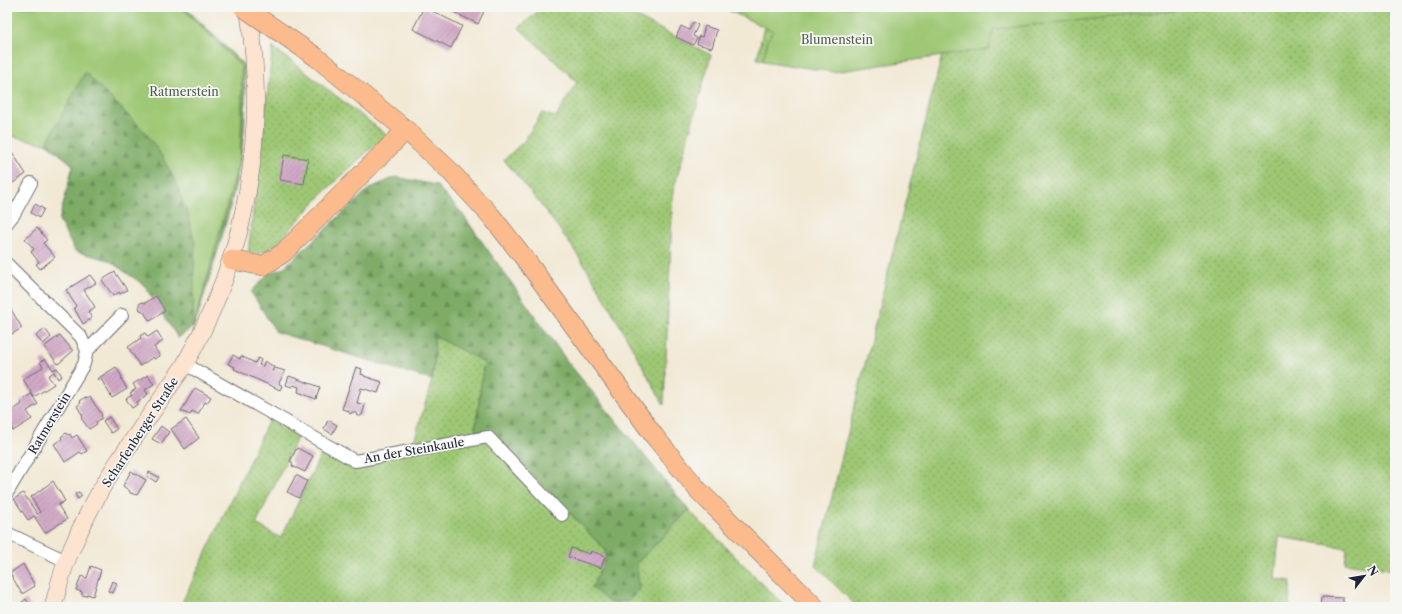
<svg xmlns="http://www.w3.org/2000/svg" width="1402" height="614" font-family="'Libre Caslon Text',serif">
<defs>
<pattern id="grass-dots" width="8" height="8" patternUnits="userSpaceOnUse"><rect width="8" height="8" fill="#9ec874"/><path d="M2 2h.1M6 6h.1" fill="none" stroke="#80a260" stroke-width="1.8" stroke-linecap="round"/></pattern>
<pattern id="forest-firs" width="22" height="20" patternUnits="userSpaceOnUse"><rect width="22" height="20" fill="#7eac66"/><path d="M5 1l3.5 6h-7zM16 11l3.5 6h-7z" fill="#678c55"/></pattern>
<pattern id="building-hatch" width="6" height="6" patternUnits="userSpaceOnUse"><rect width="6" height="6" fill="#d1a9c6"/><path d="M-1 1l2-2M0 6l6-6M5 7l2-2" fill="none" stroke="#b391ab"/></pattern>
</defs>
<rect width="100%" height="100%" fill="#f6f6f2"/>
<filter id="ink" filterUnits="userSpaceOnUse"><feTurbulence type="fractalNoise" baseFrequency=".025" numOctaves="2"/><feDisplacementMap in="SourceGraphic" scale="8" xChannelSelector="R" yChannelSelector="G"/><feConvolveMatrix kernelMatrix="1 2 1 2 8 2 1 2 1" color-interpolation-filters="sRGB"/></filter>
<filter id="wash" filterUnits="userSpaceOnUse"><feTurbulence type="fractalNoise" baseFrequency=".012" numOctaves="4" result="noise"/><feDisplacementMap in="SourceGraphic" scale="16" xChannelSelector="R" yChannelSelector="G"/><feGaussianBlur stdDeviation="0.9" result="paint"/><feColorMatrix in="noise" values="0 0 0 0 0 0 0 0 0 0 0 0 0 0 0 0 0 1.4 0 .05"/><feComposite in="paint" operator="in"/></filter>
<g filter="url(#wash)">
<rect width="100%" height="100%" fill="#f2e9d5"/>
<path fill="url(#grass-dots)" stroke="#607558" d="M542 7H617L711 55 673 192 664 405C644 370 626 335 606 301 578 250 541 204 504 160L524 141 542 113 556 117 577 82 519 28Z
M726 7H1395V570L1345 563 1347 548 1279 537 1275 579 1291 581 1289 607H857L815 565 943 51 829 68 757 59 764 26Z
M273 47 388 136 368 151 323 193 277 244 259 254 248 253Z
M433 335 484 362 475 432 492 430 605 550 606 556 592 588 636 564 689 510 786 607H180L269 420 298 436 256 524 281 538 323 450 354 466 413 445 432 380 435 355Z"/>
<path fill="url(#forest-firs)" stroke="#506750" d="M7 7H185L244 65C246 95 246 126 241 156 232 212 211 271 195 325L178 338 144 285 108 260 75 251 59 221 73 165 46 143Z
M396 177 436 185 461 212 567 361 689 510 636 564 640 590 628 601 610 603 592 588 606 556 605 550 492 431 475 432 484 362 434 336 435 355 432 380 276 332 251 292 268 274 283 268 370 188Z"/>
<path fill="#9ec874" stroke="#607558" d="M7 7H181L241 66 242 107 240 158 193 329 195 243 188 215 175 180 159 151 145 132 85 72 46 144 7 135Z
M721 7H1212L993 29 989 49 834 72 763 61 768 40 773 31Z"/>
<g id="blocks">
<path fill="url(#building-hatch)" d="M424 7 462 26 451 48 413 29Z
M443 7H486L478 24Z
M693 22 698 25 693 36 697 38 693 45 676 37 681 26 689 30Z
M705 26 717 30 712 48 697 44 699 36 702 37Z
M12 152 26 174 13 183 7 174V155Z
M284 155 308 159 304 184 280 180Z
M35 204 44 209 39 218 31 213Z
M37 228 47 240 43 243 55 257 40 269 36 264 39 262 31 252 34 249 25 239Z
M115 272 127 290 120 294 119 292 113 296 102 280Z
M90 275 96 283 84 290 95 307 88 312 92 318 83 324 74 308 76 306 66 290Z
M156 296 165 311 150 321 143 311 140 310 139 307V304L142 302 145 303Z
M9 306 22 328 12 334 7 326V307Z
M45 329 51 337 43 344 36 336Z
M157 331 163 341 154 347 160 356 154 359 153 357 140 366 128 347 141 338 140 336 145 333 148 337Z
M60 335 73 351 58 364 44 347Z
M233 355 240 359 241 356 255 363 258 358 261 360 259 365 263 366 265 361 274 367 272 371H274L275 368 285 371 279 383 282 386 280 390 234 369 235 367 228 364Z
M45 359 53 370 57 368 62 376 58 379 54 372 48 376 54 384 34 397 23 379 43 367 40 362Z
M116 367 122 377 121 378 127 389 112 398 101 379 98 381 97 379Z
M356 367 362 369 361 374 364 375V376L382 382 378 393 361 388 357 403 365 405 362 415 360 416H357L356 413 352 412 351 414 349 413V411L342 409Z
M148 375 154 384 145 390 148 394 137 402 138 404 132 408 126 399 132 395 130 393 136 389 133 384Z
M289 376 320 387 316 399 298 392 299 387 293 385 292 387 286 385Z
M195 388 211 397 207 403 205 402 198 414 192 411 190 415 181 411Z
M31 394 38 404 27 411 32 419 13 431 7 419V414L22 404 20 401Z
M85 397 86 399 90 397 102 415 101 416 102 418 96 422 97 424 89 429 81 418 83 416 77 406 81 403 79 401Z
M109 417 117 429 111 433 103 421Z
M186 419 199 438 185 449 171 429Z
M328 420 337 425 332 434 324 429Z
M161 426 169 432 161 444 152 439Z
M66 433 68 435 70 434 72 438 77 435 87 451 82 454 80 452 65 462 54 444 62 439 61 437Z
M297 448 313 456 305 472 292 466 293 463 290 461Z
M131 471 146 480 137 495 130 493V491L123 486Z
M149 472 159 477 156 482 147 476Z
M296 475 307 481 299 498 287 492Z
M53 481 65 501 58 505 67 519 45 533 34 516 28 520 14 499 23 493 37 514 40 512 31 497Z
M79 492 82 496 78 499 75 494Z
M571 548 590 554 591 551 605 556 601 568 568 557Z
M23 564 35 586 22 594 10 573Z
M91 566 101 570 93 596 87 594 86 596 82 595V592L76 590 81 576 87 578Z
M112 581 117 583 113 593 108 591Z
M1322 597 1343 598V607H1321Z
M26 599 31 607H19L22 605 21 603Z"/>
</g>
</g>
<g filter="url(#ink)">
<use href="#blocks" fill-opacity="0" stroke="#6b6871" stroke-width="1"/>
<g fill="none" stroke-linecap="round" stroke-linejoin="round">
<defs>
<path id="street" d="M7 223 14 214 31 183
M7 264 81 337 87 351 84 364 7 493
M87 351 122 315
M185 364 355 461 488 437 562 515
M7 533 66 561"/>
<path id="secondary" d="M53 607C57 592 61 575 67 560 80 528 96 496 114 468 131 442 149 417 166 392 172 382 180 373 186 362 248 253 268 131 248 7"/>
<path id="primary" d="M316 57 406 130 448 169 492 217 525 259 655 437 698 490 815 607
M232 260 263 266 283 253 406 130"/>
</defs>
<use href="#street" stroke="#6b6871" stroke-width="14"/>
<use href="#secondary" stroke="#6b6871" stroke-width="18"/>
<use href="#primary" stroke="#6b6871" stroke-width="20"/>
<use href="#street" stroke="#fff" stroke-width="12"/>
<use href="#secondary" stroke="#fde4d1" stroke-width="17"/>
<use href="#primary" stroke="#fbbb8c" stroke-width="19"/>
<defs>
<path id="primary-bridge" d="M243 7 316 57"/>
</defs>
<use href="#primary-bridge" stroke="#6b6871" stroke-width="20" stroke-linecap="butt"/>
<use href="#primary-bridge" stroke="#fbbb8c" stroke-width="19"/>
</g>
</g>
<g text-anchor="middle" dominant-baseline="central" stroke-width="3.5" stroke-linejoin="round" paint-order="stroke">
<g font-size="12" fill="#4d5c4f" stroke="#f6f6f2">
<text x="837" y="39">Blumenstein</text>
<text x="184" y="91">Ratmerstein</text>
</g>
<g font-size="12" fill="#22223b" stroke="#f6f6f2">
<text transform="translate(49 423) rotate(-59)">Ratmerstein</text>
<text transform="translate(140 432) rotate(-57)">Scharfenberger Straße</text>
<text transform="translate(414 450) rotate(-10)">An der Steinkaule</text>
</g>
</g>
<rect width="1402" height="614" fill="none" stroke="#f6f6f2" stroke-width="24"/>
<g transform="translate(1364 576) rotate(59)" stroke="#f6f6f2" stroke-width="3" paint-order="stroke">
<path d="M0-3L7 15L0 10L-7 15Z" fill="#22223b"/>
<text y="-6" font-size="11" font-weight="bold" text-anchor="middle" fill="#22223b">N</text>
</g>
</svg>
